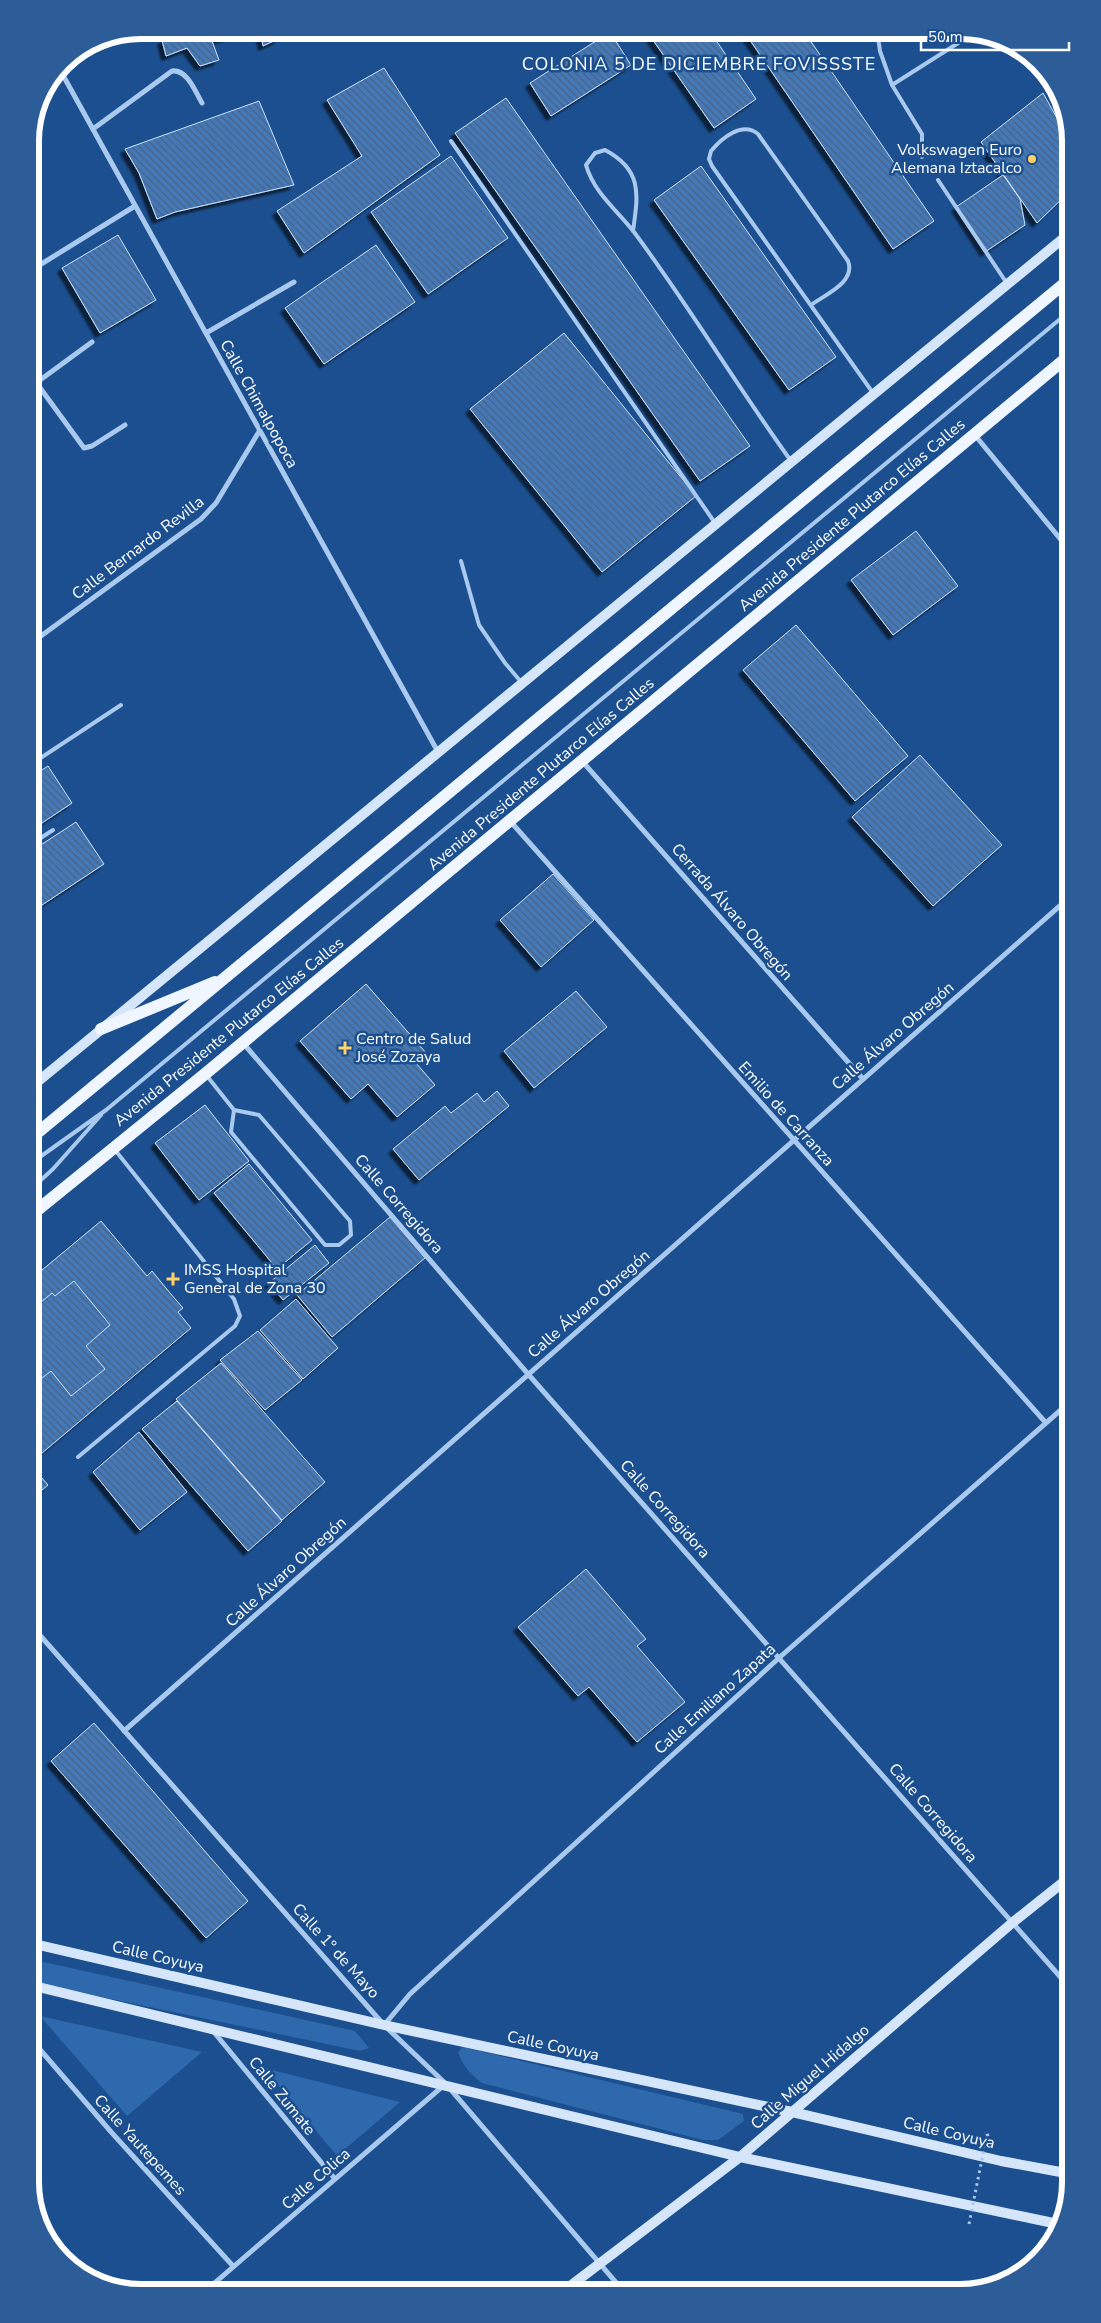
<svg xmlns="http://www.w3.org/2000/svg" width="1101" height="2323" font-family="'Nunito Sans',sans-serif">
<defs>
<pattern id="building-back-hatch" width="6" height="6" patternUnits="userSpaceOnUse" patternTransform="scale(1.25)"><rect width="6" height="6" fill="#4478b7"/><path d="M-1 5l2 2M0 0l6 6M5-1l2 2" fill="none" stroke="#486282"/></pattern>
<filter id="shadow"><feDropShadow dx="-4.5" dy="4.5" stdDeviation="1" flood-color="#0009"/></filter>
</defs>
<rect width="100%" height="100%" fill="#1b4f8f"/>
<path fill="#2e69ad" d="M30 1959 355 2031 369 2048 360 2051 30 1982Z
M40 2016 202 2052 127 2116Z
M463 2047 743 2114 744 2121 718 2140H703L482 2083C470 2074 463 2066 458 2052Z
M264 2068 400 2102 337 2156Z"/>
<path fill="url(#building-back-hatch)" stroke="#cfe3fa" filter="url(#shadow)" d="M183 30H252L212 41 219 60 200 66 187 48 166 56 162 40Z
M260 30H279L278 39 263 46Z
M646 30H709L756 99 714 128Z
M743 30H803L934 221 893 249Z
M610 32 631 65 551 116 530 83Z
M384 68 440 155 304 253 277 211 362 156 327 100Z
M1043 93 1071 143V190L1037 223 981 142Z
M506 98 750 446 700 481 455 133Z
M259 101 294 185 175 212 157 219 139 173 125 149Z
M451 156 508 238 428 294 371 212Z
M701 166 836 357 789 390 654 200Z
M1003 175 1020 199 1025 225 985 252 956 207Z
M118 235 156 300 100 333 62 268Z
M376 245 415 302 324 364 285 308Z
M564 333 696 496 602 572 470 409Z
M916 531 958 586 893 635 851 580Z
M796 625 908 756 855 801 743 670Z
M920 755 1002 845 933 906 852 817Z
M48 766 72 803 30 831V778Z
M76 822 104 864 30 913V852Z
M553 874 594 920 541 967 500 920Z
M366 984 427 1054 416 1063 435 1085 397 1117 368 1084 351 1099 300 1041Z
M576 991 607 1027 534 1088 504 1051Z
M497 1091 509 1106 419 1180 393 1149 445 1106 451 1113 477 1093 484 1102Z
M205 1105 249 1161 199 1200 155 1143Z
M249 1164 312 1240 277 1269 214 1193Z
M390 1217 425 1258 332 1337 297 1295Z
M101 1221 147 1276 152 1271 170 1293 183 1308 178 1312 191 1328 36 1458 30 1452V1280Z
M315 1245 329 1263 283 1300 269 1283Z
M74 1281 110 1325 86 1346 105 1369 71 1396 51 1371 37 1382 30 1373V1311L52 1293 55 1296Z
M296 1299 338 1348 303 1379 260 1330Z
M258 1331 302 1380 265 1410 220 1360Z
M221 1363 325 1482 282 1520 176 1399Z
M177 1401 282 1521 248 1551 142 1429Z
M139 1432 187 1492 140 1530 93 1472Z
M30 1464 48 1485 30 1500Z
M586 1569 646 1639 637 1646 685 1702 637 1742 589 1687 578 1696 518 1627Z
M94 1723 248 1901 206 1938 51 1761Z"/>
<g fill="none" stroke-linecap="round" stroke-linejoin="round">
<path stroke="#a9c9ee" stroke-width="3" stroke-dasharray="2.5 4" stroke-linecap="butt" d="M30 1244 37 1236 35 1232 30 1234
M987 2134 993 2145"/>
<path stroke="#a9c9ee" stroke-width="4" d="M877 30 880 51 892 85
M451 141 715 523
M922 157V134L892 85 974 33
M938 180 1006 282
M633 231C638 195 643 170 605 150L595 153 586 165C594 193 617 210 634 232 689 306 737 386 791 461
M811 305C826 294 856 282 848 261L758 134C742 121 722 138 711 151L709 159 712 166 873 393
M461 561 479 625 505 663 522 683
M30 765 121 705
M30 845 53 830
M207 1076 234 1110 259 1115 350 1221 351 1235 339 1245H325L231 1132 234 1110
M30 1164 106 1110 1071 310
M30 1190 53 1169 101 1115
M78 1457 235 1326 240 1316 234 1299 115 1150"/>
<path stroke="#a9c9ee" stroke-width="5" d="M59 68 438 752
M93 129 172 71C187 69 195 91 202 103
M30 271 135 206
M206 333 294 282
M30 374 84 448 92 446 125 425
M36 383 92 342
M974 434 1071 552
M30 644 201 519 216 503 260 430
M582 761 863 1079
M510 821 1046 1423
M243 1043 528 1374 1071 1989
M30 1624 384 2025 446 2084 625 2293
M124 1731 1071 896
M385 2024 410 1994 780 1657 1071 1401
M213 2031 335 2179
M30 2038 112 2133 233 2266
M203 2293 443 2086"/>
<path stroke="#d6e6fa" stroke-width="10" d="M30 1088 1071 232
M30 1943 384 2025 792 2112 1001 2161 1071 2174
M30 1985 740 2157 1058 2224
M561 2293 740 2157 1012 1923 1071 1876"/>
<path stroke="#f0f6ff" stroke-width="12" d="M101 1029 215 982
M30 1139 1071 278
M30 1216 205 1074 1071 354"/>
<path stroke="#a9c9ee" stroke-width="3" stroke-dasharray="2.5 4" stroke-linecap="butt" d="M969 2224 987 2134"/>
</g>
<g fill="#ffd166" stroke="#1b4f8f" stroke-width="2">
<circle cx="1032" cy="159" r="5"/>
<path d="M342.5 1040.5h5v5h5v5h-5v5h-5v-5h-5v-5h5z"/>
<path d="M170.5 1271.5h5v5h5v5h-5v5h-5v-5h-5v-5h5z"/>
</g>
<g text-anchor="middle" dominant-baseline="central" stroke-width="5" stroke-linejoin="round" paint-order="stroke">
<g font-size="16" fill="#fff" stroke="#1b4f8f" text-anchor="start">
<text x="1022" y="150" text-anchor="end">Volkswagen Euro<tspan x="1022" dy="18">Alemana Iztacalco</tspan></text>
<text x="356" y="1039">Centro de Salud<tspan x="356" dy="18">José Zozaya</tspan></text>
<text x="184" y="1270">IMSS Hospital<tspan x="184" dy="18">General de Zona 30</tspan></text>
</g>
<g font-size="16" fill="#fff" stroke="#1b4f8f">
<text transform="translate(259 404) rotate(61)">Calle Chimalpopoca</text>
<text transform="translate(852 515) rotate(-40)">Avenida Presidente Plutarco Elías Calles</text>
<text transform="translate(138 548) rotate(-37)">Calle Bernardo Revilla</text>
<text transform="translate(541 774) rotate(-40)">Avenida Presidente Plutarco Elías Calles</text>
<text transform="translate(732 912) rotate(49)">Cerrada Álvaro Obregón</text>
<text transform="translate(229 1032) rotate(-39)">Avenida Presidente Plutarco Elías Calles</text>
<text transform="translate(893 1036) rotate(-41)">Calle Álvaro Obregón</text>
<text transform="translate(786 1114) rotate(48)">Emilio de Carranza</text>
<text transform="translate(399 1204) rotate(49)">Calle Corregidora</text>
<text transform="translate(589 1304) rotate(-41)">Calle Álvaro Obregón</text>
<text transform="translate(665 1509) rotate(48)">Calle Corregidora</text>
<text transform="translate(286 1572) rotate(-42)">Calle Álvaro Obregón</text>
<text transform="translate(715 1699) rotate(-42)">Calle Emiliano Zapata</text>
<text transform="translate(933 1813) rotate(49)">Calle Corregidora</text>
<text transform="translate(336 1951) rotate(48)">Calle 1º de Mayo</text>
<text transform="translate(158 1957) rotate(13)">Calle Coyuya</text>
<text transform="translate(553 2046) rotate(12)">Calle Coyuya</text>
<text transform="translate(810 2077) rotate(-41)">Calle Miguel Hidalgo</text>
<text transform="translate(282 2096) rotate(51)">Calle Zumate</text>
<text transform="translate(949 2133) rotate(13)">Calle Coyuya</text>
<text transform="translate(140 2145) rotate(48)">Calle Yautepemes</text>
<text transform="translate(316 2179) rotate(-41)">Calle Colica</text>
</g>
<g font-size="18" letter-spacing="1" fill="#fff" stroke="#1b4f8f">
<text x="699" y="64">COLONIA 5 DE DICIEMBRE FOVISSSTE</text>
</g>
</g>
<path d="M0 0H1101V2323H0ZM141 39H960A102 102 0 0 1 1062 141V2182A102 102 0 0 1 960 2284H141A102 102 0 0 1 39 2182V141A102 102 0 0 1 141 39Z" fill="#2d5d98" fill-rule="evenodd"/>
<path fill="none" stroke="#fff" stroke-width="6" d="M141 39H960A102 102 0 0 1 1062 141V2182A102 102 0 0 1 960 2284H141A102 102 0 0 1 39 2182V141A102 102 0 0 1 141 39Z"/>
<path d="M921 42v8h148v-8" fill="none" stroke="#ffffff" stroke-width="2.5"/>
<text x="928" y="42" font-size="15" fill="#ffffff" stroke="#1b4f8f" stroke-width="4" paint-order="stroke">50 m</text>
</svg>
